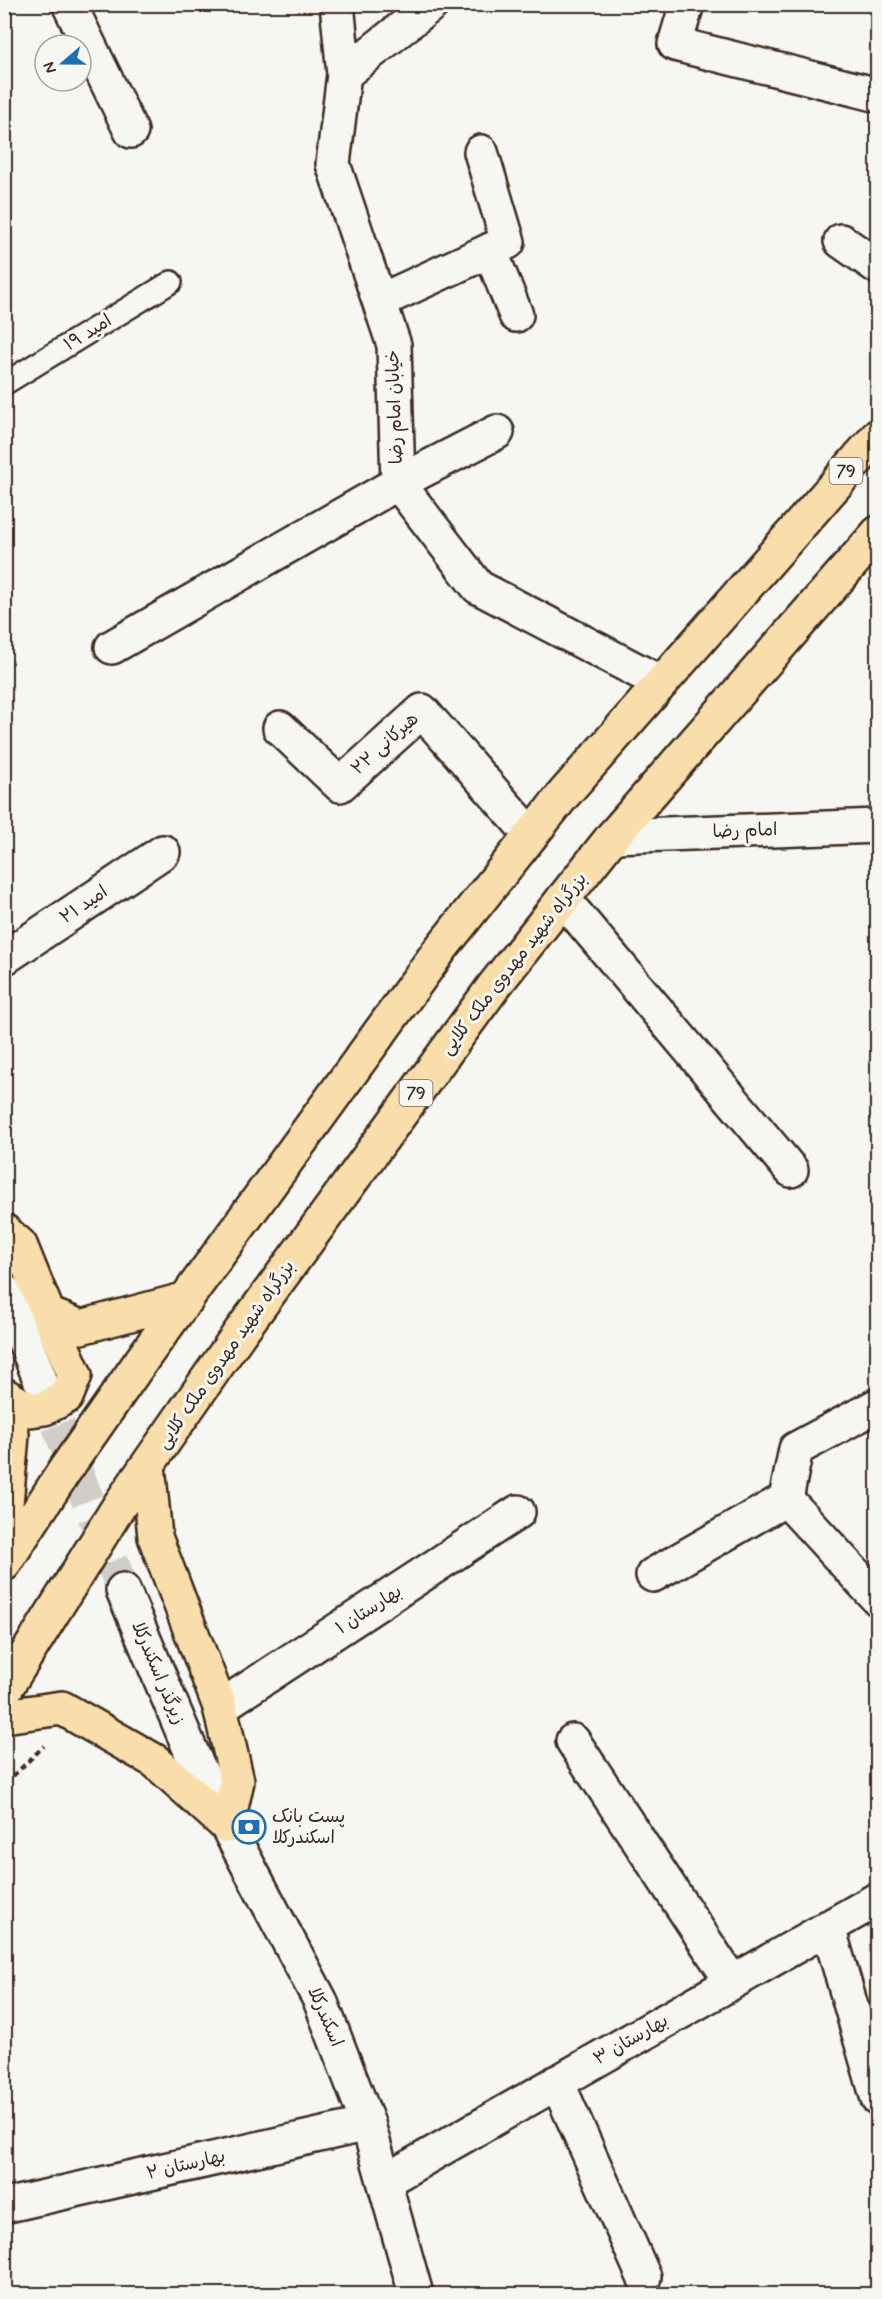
<svg xmlns="http://www.w3.org/2000/svg" width="882" height="2299" font-family="Mynerve,'Playpen Sans Arabic',sans-serif">
<rect width="100%" height="100%" fill="#f6f6f2"/>
<filter id="ink" filterUnits="userSpaceOnUse"><feTurbulence type="fractalNoise" baseFrequency=".0167" numOctaves="2"/><feDisplacementMap in="SourceGraphic" scale="12" xChannelSelector="R" yChannelSelector="G"/><feConvolveMatrix kernelMatrix="1 2 1 2 8 2 1 2 1" color-interpolation-filters="sRGB"/></filter>
<g filter="url(#ink)">
<g fill="none" stroke-linecap="round" stroke-linejoin="round">
<path stroke="#d1cdc8" stroke-width="33" stroke-dasharray="33 16" stroke-linecap="butt" d="M40 1379 123 1590"/>
<defs>
<path id="lane" d="M4 384 171 282"/>
<path id="street" d="M69 4 131 131
M337 4 344 74 333 164 394 345 398 483 478 587 661 683
M687 4 675 44 878 95
M344 74 432 4
M841 241 878 267
M490 250 516 315
M380 301 508 242 481 152
M112 647 398 483 497 432
M280 728 340 785 422 711 531 835
M613 836 878 826
M563 899 791 1170
M4 958 163 852
M786 1499 796 1449 878 1405
M653 1575 786 1499 878 1599
M220 1707 518 1512
M573 1741 732 1982
M828 1927 878 2099
M557 2082 644 2277
M385 2181 878 1899
M4 2206 368 2124"/>
<path id="secondary" d="M4 1291 40 1379
M123 1590 193 1756 227 1826 320 2000 368 2124 416 2294"/>
<path id="highway" d="M4 1231 20 1245 48 1314 81 1327 187 1299
M4 1395 30 1410 45 1408 66 1397 75 1375 48 1314
M4 1400 12 1435 4 1527
M4 1564 65 1470 146 1354 442 947 564 794 878 436
M4 1691 119 1506 239 1334 494 986 613 836 878 533
M4 1716 62 1708 155 1761 227 1826 237 1781 220 1707 155 1537 148 1465"/>
</defs>
<use href="#lane" stroke="#3b2a1e" stroke-width="26"/>
<use href="#street" stroke="#3b2a1e" stroke-width="38"/>
<use href="#secondary" stroke="#3b2a1e" stroke-width="38"/>
<use href="#highway" stroke="#3b2a1e" stroke-width="38"/>
<path stroke="#3b2a1e" stroke-width="4" stroke-dasharray="6 4.5" stroke-linecap="butt" d="M4 1768 14 1775 44 1746"/>
<use href="#lane" stroke="#f6f6f2" stroke-width="21"/>
<use href="#street" stroke="#f6f6f2" stroke-width="33"/>
<use href="#secondary" stroke="#f6f6f2" stroke-width="33"/>
<use href="#highway" stroke="#f9deab" stroke-width="33"/>
</g>
</g>
<defs>
<symbol id="bank-ring" viewBox="-11 -11 22 22"><circle r="9.5" fill="#f6f6f2" stroke="#1f6fb2" stroke-width="1.5"/><path d="M-6-4H6V4H-6ZM0-2.3a2.3 2.3 0 1 0 0 4.6a2.3 2.3 0 1 0 0-4.6Z" fill="#1f6fb2"/></symbol>
</defs>
<g fill-rule="evenodd">
<use href="#bank-ring" x="230" y="1808" width="38" height="38"/>
</g>
<g text-anchor="middle" dominant-baseline="central" stroke-width="6" stroke-linejoin="round" paint-order="stroke">
<g fill="#f6f6f2" stroke="#73675e" stroke-width="1.5">
<rect x="829.5" y="458" width="33" height="26" rx="4.5"/>
<rect x="399.5" y="1080" width="33" height="26" rx="4.5"/>
</g>
<g font-size="16" font-weight="bold" fill="#3b2a1e">
<text x="846" y="471">79</text>
<text x="416" y="1093">79</text>
</g>
<g font-size="18" fill="#3b2a1e" stroke="#f6f6f2">
<text transform="translate(88 333) rotate(-32)">امید ۱۹</text>
<text transform="translate(395 407) rotate(-92)">خیابان امام رضا</text>
<text transform="translate(385 744) rotate(-42)">هیرکانی ۲۲</text>
<text transform="translate(745 831) rotate(-2)">امام رضا</text>
<text transform="translate(84 905) rotate(-34)">امید ۲۱</text>
<text transform="translate(514 964) rotate(-52)">بزرگراه شهید مهدوی ملک کلایی</text>
<text transform="translate(226 1355) rotate(-55)">بزرگراه شهید مهدوی ملک کلایی</text>
<text transform="translate(369 1610) rotate(-33)">بهارستان ۱</text>
<text transform="translate(158 1673) rotate(67)">زیرگذر اسکندرکلا</text>
<text transform="translate(325 2017) rotate(67)">اسکندرکلا</text>
<text transform="translate(631 2040) rotate(-30)">بهارستان ۳</text>
<text transform="translate(186 2165) rotate(-13)">بهارستان ۲</text>
</g>
<g font-size="18" fill="#3b2a1e" stroke="#f6f6f2" text-anchor="start">
<text x="272" y="1817">پست بانک<tspan x="272" dy="21">اسکندرکلا</tspan></text>
</g>
</g>
<rect width="882" height="2299" fill="none" stroke="#f6f6f2" stroke-width="24"/>
<rect x="12" y="12" width="858" height="2275" fill="none" stroke="#3b2a1e" stroke-width="2" filter="url(#ink)"/>
<g transform="translate(63 63) rotate(250)"><circle r="28" fill="#f6f6f2" stroke="#aba49d" stroke-width="1.5"/>
<path d="M0-4.5L10 22L0 15L-10 22Z" fill="#1f6fb2"/>
<text y="-9" font-size="16" font-weight="bold" text-anchor="middle" fill="#3b2a1e">N</text>
</g>
</svg>
